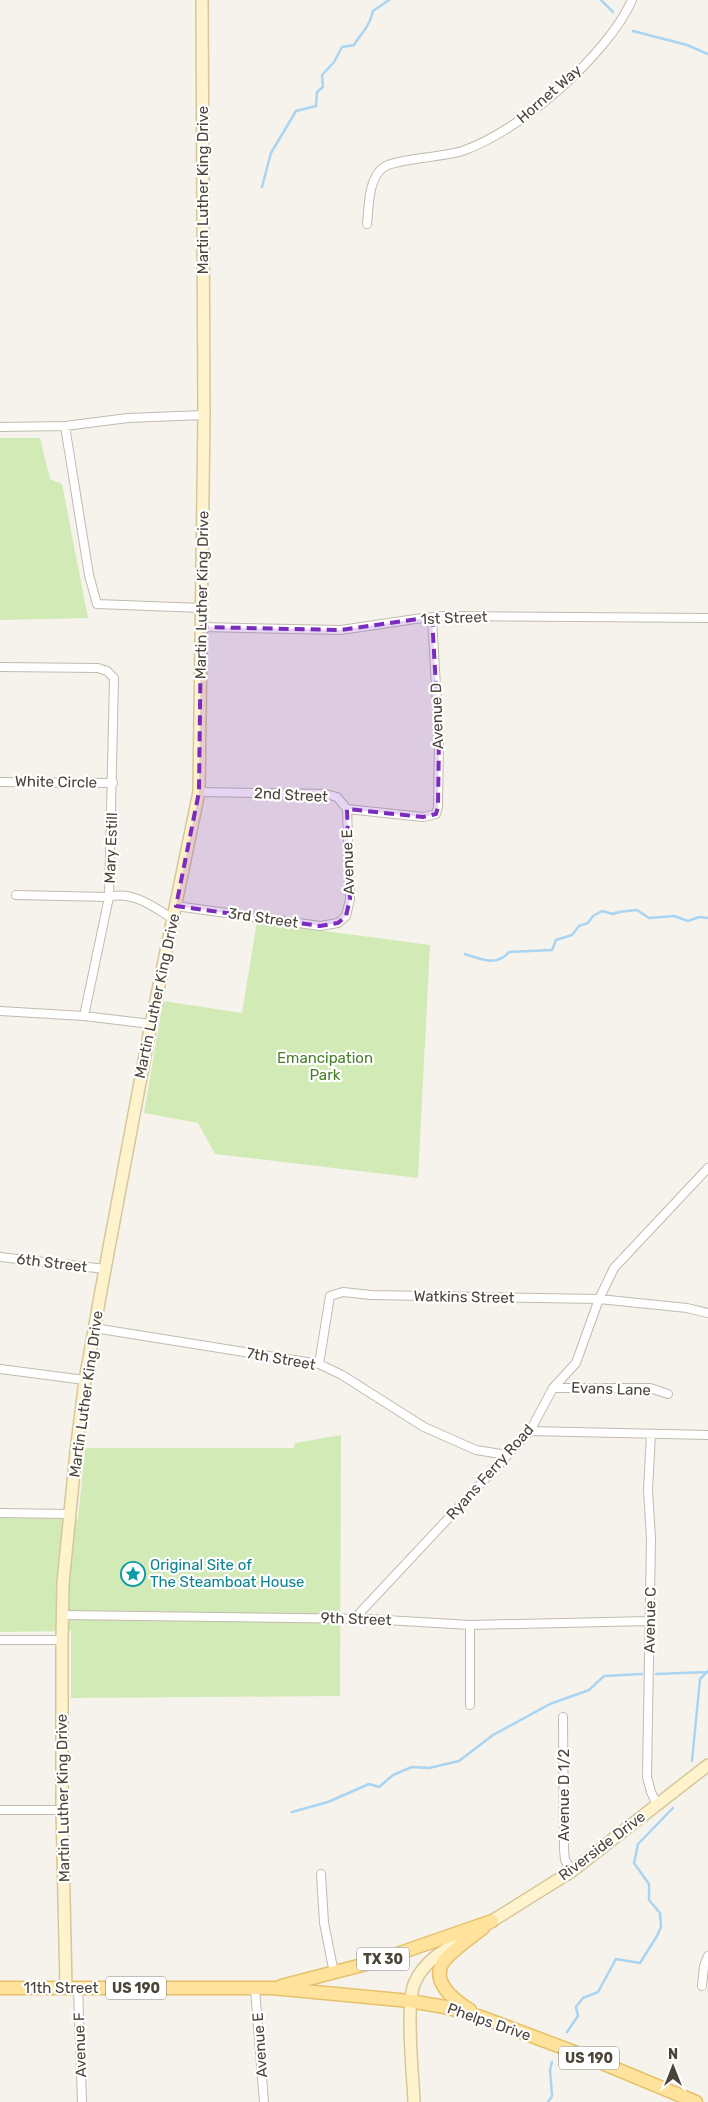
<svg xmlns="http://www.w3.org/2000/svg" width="708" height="2102" font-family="Rubik,sans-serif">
<rect width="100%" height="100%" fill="#f6f3ec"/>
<path fill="#d2eab5" d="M0 438H40L50 479 62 484 88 618 0 620Z
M257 922 430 945 418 1178 215 1154 198 1123 144 1113 163 1001 242 1013Z
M341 1435 340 1696 71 1698V1631L0 1632V1518L78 1519 85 1448H294L295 1443Z"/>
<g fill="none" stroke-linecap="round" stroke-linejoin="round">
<path stroke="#a9d4f2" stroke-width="2.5" d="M601 0 613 12
M633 31 687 45 708 54
M262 187 271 153 296 111 316 106 317 92 323 87 322 75 334 62 342 47 354 45C362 32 370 26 373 11L389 0
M465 954C480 959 497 967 509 952L552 950 556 940 572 935 579 926 588 923 593 916 602 911 613 914 619 912 637 910 649 918 674 916 688 921 699 917 708 918
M656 1674 707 1672
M692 1761 700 1679 708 1671
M292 1812 328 1802 369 1784 379 1787 393 1775 412 1767 429 1768 459 1761 493 1735 550 1704 589 1690 604 1676 642 1674
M567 2032 578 2016 576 2007 583 1998 598 1992 616 1959 640 1963 657 1936 661 1927 660 1913 649 1900V1884L634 1863 638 1844 673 1808
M548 2102 552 2096 550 2070 552 2062"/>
<defs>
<path id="street" d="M367 224C369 206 368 178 384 167 395 159 444 157 462 151 519 132 607 56 632 0
M65 426 89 575 97 604 202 608
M0 427 65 426 128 418 204 415
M201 627 341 630 422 618 444 616 708 618
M0 667 98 668 107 671 114 678 109 897 84 1016
M0 782 113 783
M199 792 326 794 337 797 347 809 423 817 436 814 438 807 439 739 432 617
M16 895 109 897C132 890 154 907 173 919
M176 906 320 926 338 923 346 916 350 899 347 809
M0 1011 84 1016 151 1024
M0 1257 105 1269
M94 1328 319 1364 342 1375 424 1427 476 1450 507 1455
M319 1364 330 1296 343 1292 371 1295 599 1299 687 1308 708 1313
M0 1369 85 1380
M553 1388H650L668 1394
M530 1431 708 1435
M651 1434 648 1490 651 1538 647 1777 651 1792 657 1805
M0 1513 69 1514
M62 1615 369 1619 470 1625 649 1621
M355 1618 530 1431 553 1388 576 1363 599 1299 614 1268 708 1168
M0 1640H62
M470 1705V1625
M563 1717 564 1849 565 1860 572 1871
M0 1810H62
M321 1874 324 1923 334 1973
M702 1986 704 1966 708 1956
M78 1988 82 2102
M255 1989 264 2102"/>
<path id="secondary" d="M484 1926 572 1871 708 1765
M66 1988 62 1810V1640L63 1583 76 1452 85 1380 105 1269 151 1024 199 792 204 415 202 0
M414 2102C413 2076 405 2002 415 1982 424 1962 442 1951 460 1941"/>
<path id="primary" d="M281 1986 374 1962 492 1921
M0 1988H272L410 2001 445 2007 481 2017 585 2056 696 2102
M470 2010C455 2001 429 1981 444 1961 451 1951 473 1936 483 1928"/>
</defs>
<use href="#street" stroke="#c2bbae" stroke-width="10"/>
<use href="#secondary" stroke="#d6c79b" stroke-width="14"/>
<use href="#primary" stroke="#e6c16a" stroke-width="15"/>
<use href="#street" stroke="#fff" stroke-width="8"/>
<use href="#secondary" stroke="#fff3cd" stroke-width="11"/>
<use href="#primary" stroke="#ffe39c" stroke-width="12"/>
</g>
<path fill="#7b2cbf" fill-opacity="0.2" stroke="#7b2cbf" stroke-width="4" stroke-dasharray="10 6" stroke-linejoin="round" d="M432 617 439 739 438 807 436 814 423 817 347 809 350 899 346 916 338 923 320 926 176 906 199 792 201 627 341 630Z"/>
<defs>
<symbol id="sight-ring" viewBox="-11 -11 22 22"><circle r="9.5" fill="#fff" stroke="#0f9aa8" stroke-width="1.5"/><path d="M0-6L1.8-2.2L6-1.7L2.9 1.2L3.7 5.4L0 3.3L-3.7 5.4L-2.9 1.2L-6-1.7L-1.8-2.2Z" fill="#0f9aa8"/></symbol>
</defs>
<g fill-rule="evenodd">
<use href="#sight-ring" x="119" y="1560" width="28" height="28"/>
</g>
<g text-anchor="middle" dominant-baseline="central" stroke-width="4.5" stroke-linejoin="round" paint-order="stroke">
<g fill="#fff" stroke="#817c74" stroke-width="1">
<rect x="357" y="1947.5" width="52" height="23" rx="4"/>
<rect x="106" y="1976.5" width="60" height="23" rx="4"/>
<rect x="559" y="2046.5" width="60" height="23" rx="4"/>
</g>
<g font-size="14" font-weight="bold" fill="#4b4439">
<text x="383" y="1959">TX 30</text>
<text x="136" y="1988">US 190</text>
<text x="589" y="2058">US 190</text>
</g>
<g font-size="15" fill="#4b4439" stroke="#fff">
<text transform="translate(549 94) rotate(-41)">Hornet Way</text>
<text transform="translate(203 190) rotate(-90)">Martin Luther King Drive</text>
<text transform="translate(202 595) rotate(-89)">Martin Luther King Drive</text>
<text transform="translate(454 618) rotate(-2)">1st Street</text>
<text transform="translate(437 716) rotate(-92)">Avenue D</text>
<text transform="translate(56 782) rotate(1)">White Circle</text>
<text transform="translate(291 795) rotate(3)">2nd Street</text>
<text transform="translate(111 848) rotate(-88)">Mary Estill</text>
<text transform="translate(348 862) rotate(-92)">Avenue E</text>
<text transform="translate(263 918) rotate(8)">3rd Street</text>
<text transform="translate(157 996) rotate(-78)">Martin Luther King Drive</text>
<text transform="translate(52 1263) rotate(7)">6th Street</text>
<text transform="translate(464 1297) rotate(1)">Watkins Street</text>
<text transform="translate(281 1359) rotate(10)">7th Street</text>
<text transform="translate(611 1389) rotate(2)">Evans Lane</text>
<text transform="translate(86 1394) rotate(-82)">Martin Luther King Drive</text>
<text transform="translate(490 1472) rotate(-48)">Ryans Ferry Road</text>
<text transform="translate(356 1619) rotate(2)">9th Street</text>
<text transform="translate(650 1620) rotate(-89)">Avenue C</text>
<text transform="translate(564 1795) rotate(-90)">Avenue D 1/2</text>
<text transform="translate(63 1798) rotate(-91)">Martin Luther King Drive</text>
<text transform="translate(602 1846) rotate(-37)">Riverside Drive</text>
<text x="61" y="1988">11th Street</text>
<text transform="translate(489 2022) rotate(19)">Phelps Drive</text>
<text transform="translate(80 2045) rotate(-92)">Avenue F</text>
<text transform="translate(260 2045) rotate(-94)">Avenue E</text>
</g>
<g font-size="15" fill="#4a7f2a" stroke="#fff">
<text x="325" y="1058">Emancipation<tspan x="325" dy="17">Park</tspan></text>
</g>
<g font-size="15" fill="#0d838f" stroke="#fff" text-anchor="start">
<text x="150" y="1565">Original Site of<tspan x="150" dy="17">The Steamboat House</tspan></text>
</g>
</g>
<g transform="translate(673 2067)" stroke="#ffffff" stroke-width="4" paint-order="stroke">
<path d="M0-4L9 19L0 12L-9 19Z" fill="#4b4439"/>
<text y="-8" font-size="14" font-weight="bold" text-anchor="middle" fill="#4b4439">N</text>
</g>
</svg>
